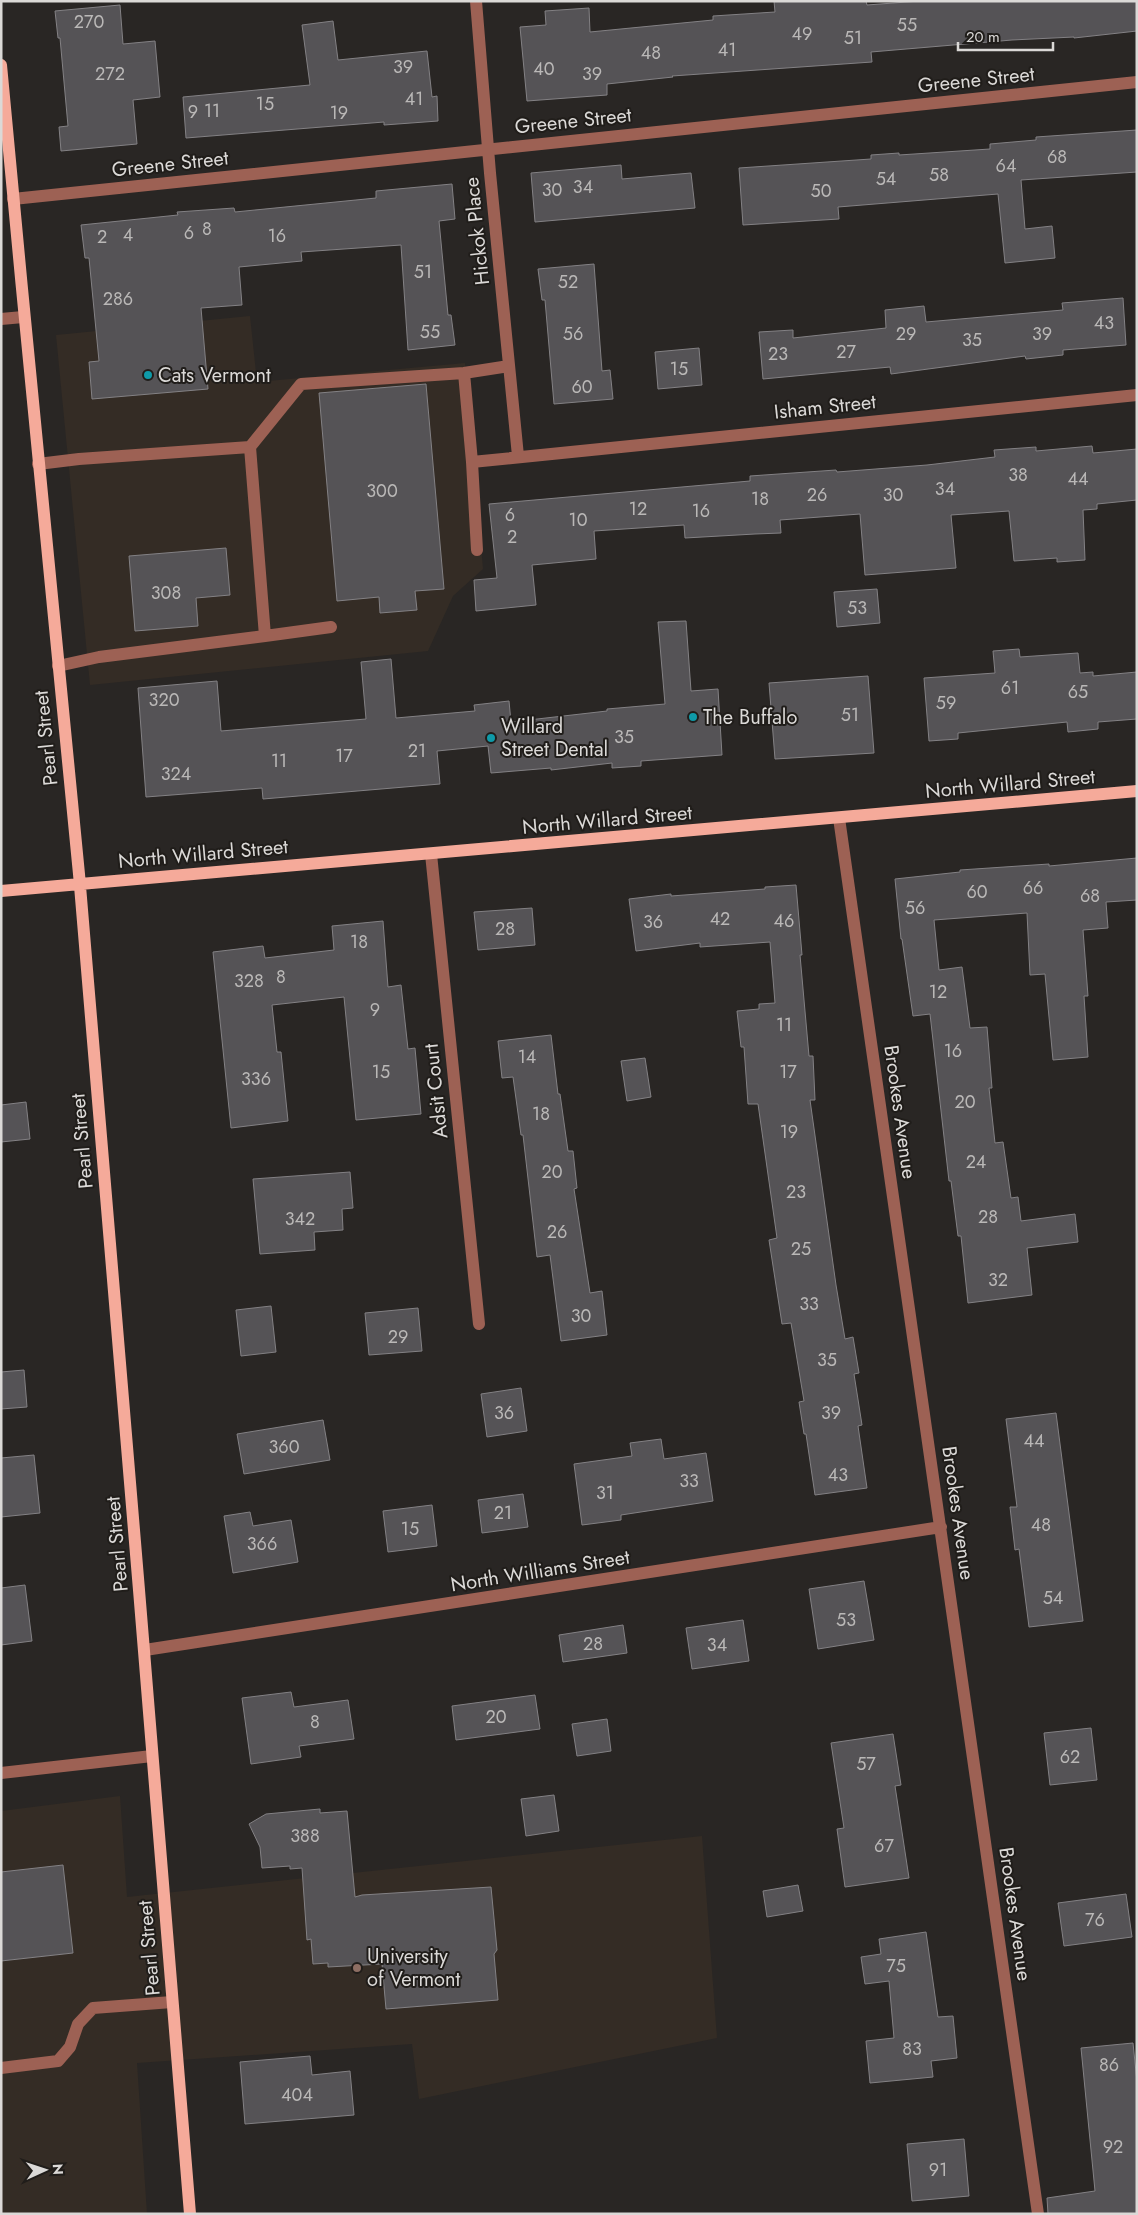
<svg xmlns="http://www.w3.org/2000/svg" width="1138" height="2215" font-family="Jost,sans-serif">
<rect width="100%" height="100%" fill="#292624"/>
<path fill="#342c25" d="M250 316 257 382 465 363 483 569 453 596 428 651 90 685 56 335Z
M120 1796 127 1897 702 1836 717 2038 419 2099 412 2044 137 2063 147 2214H1V1811Z"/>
<path fill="#555356" stroke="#838184" d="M774 1H866L867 5 920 1H1137V31L1074 38V37L1012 40 871 52 872 62 672 76 673 77 607 84V95L527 101 520 27 546 25 545 11 589 8 590 32 713 20V16L775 12Z
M120 5 123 44 155 41 160 97 133 100 137 144 61 151 59 127 68 126 60 38H58L55 11Z
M333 21 338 60 427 51 432 97 437 96 438 121 384 125V122L186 138 183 97 310 85 302 25Z
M1137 130V172L1021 180 1025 229 1052 226 1055 258 1005 263 998 194 838 207 839 219 743 225 739 168 871 159V155L899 153V155L990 149V144L1036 140V137Z
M621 165 622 179 691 173 695 208 535 222 531 173Z
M452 184 455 219 439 221 448 315H451L455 345 408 350 401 245 301 252 302 261 239 267 242 305 201 308 208 389 92 399 89 362 99 361 89 258H85L81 225 178 215 177 212 234 208 235 212 376 198V191Z
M594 264 602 371 610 370 613 399 554 404 545 300H542L538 269Z
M1123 298 1126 345 1063 350V355L1026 359 1025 356 891 374 890 367 763 379 759 332 793 330V338L886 328 885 310 924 306 926 322 1063 310 1062 303Z
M699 348 702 385 658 389 655 352Z
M426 384 444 589 415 591 417 610 380 613 379 597 337 601 319 393Z
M1092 446 1093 453 1137 449V500L1097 504V509L1083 510 1085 560 1057 562V558L1014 561 1009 511 951 515 956 568 865 575 860 514 780 520 781 533 755 534 685 538 684 525 594 531 596 559 532 565 536 605 476 611 474 580 497 578 489 504 750 481V476L836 470 837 472 927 465 995 457 994 450 1036 447V451Z
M226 548 230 595 196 598 198 626 135 631 129 556Z
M877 589 880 623 837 627 834 592Z
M686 621 691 691 718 689 722 755 641 761V766L612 768V763L551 770V768L491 773 488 746 437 751 440 784 263 799 262 788 146 797 138 688 217 681 221 731 366 719 361 662 391 659 396 718 475 711 474 705 509 701 511 722 607 711V709L665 704 658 622Z
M1019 649 1020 657 1078 653 1080 673 1093 672V676L1137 672V719L1098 722V729L1068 732 1067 722 958 733V739L929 741 924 678 995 673 993 651Z
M868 676 874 753 775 759 769 683Z
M1137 858V900L1106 902 1108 928 1083 930 1088 996H1084L1088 1057 1053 1060 1045 974 1030 975 1027 913 934 920 939 970 962 967 970 1028 987 1027 992 1088H989L995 1143 1003 1142 1011 1198 1018 1197 1021 1221 1075 1214 1078 1242 1027 1248 1032 1295 968 1303 961 1236H958L951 1181H949L930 1014 913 1016 902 939H901L895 879 960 872V870L1049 864V866Z
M796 885 802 955H800L809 1056H813L815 1100H810L836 1285 845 1339 853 1337 859 1373 854 1374 862 1425 858 1426 867 1488 815 1495 806 1434H804L799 1402 804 1401 791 1323 782 1324 769 1240 777 1238 758 1104H748L744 1047H741L737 1011 759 1009V1004L775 1003 770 942 700 947V943L636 951 629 899 671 894V896L765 889V887Z
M532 908 535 945 478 950 474 912Z
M383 921 388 987 401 985 408 1049 415 1048 421 1114 356 1120 344 997 272 1005 277 1052H281L288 1121 231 1128 213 952 263 946 265 958 334 950 332 926Z
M551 1035 558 1094H560L568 1151H573L577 1188 574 1189 590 1293 602 1291 607 1335 561 1341 550 1255 537 1257 523 1135H521L513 1077 502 1078 498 1041Z
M645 1058 651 1097 627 1101 621 1061Z
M26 1102 30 1139 1 1142V1105Z
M350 1172 353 1208 342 1209 343 1230 314 1232 315 1250 260 1254 253 1179Z
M271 1306 276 1352 241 1356 236 1310Z
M418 1308 422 1351 369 1355 365 1313Z
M24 1370 27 1407 1 1409V1372Z
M521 1388 527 1431 487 1437 481 1394Z
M1056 1413 1083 1621 1029 1627 1019 1549 1015 1550 1010 1507H1017L1006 1419Z
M323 1420 330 1460 244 1474 237 1434Z
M661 1439 664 1459 706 1453 713 1501 621 1515V1520L582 1525 574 1464 632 1456 630 1443Z
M34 1455 40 1513 1 1517V1458Z
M523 1494 528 1527 482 1533 478 1500Z
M432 1505 437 1546 388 1552 383 1511Z
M250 1512 253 1526 291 1520 298 1562 233 1573 224 1516Z
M864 1581 874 1640 818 1649 809 1589Z
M25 1585 32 1641 1 1645V1588Z
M743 1620 749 1661 692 1669 686 1628Z
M623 1625 627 1653 563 1662 559 1635Z
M291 1692 294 1707 348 1700 354 1739 299 1746 301 1757 251 1764 242 1698Z
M535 1695 540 1729 456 1740 452 1706Z
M607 1719 611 1751 577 1756 572 1724Z
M1091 1728 1097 1780 1050 1785 1044 1733Z
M893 1734 901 1785 895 1786 909 1878 845 1887 837 1829 844 1828 831 1743Z
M554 1795 559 1831 526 1836 521 1799Z
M320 1809V1813L347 1811 355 1897 362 1895 491 1887 497 1950 494 1954 498 2000 386 2009 382 1964 328 1967V1963L313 1964 311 1939 307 1940 302 1868 290 1869V1866L262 1868 260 1847 249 1824 266 1814Z
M63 1865 73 1953 1 1961V1872Z
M798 1885 803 1911 767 1917 763 1891Z
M1126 1894 1132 1937 1064 1946 1058 1903Z
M926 1932 938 2017 953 2016 957 2058 931 2061 933 2077 870 2083 866 2041 894 2038 889 1981 865 1984 861 1957 881 1954 879 1939Z
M1133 2043 1137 2082V2214H1048L1047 2198 1095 2191 1081 2048Z
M310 2056 312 2075 350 2071 354 2115 245 2124 240 2062Z
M964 2139 969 2196 912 2201 907 2144Z"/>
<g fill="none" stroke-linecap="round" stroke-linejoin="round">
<path stroke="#9d6154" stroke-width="12" d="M476 1 490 173 518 456
M13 199 1137 82
M1 319 23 317
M464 373 472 462 1137 395
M250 447 301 384 464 373 509 366
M472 462 477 550
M38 464 79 459 250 447 265 636 99 657 58 666
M265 636 331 627
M839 818 1038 2214
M431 854 479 1324
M145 1650 941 1527
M1 1773 152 1756
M1 2068 58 2061 70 2047 78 2024 93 2008 172 2002"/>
<path stroke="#f5aa9a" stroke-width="12" d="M1 65C25 335 55 605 79 874 118 1321 153 1767 190 2214
M1 891 1137 791"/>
</g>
<g fill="#0f9aa8" stroke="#201d1a" stroke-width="2">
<circle cx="148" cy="375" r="5"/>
<circle cx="693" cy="717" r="5"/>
<circle cx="491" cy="738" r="5"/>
</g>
<circle fill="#8d6e63" stroke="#201d1a" stroke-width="2" cx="357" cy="1968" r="5"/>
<g text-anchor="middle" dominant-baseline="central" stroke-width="4" stroke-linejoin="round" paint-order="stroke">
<g font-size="18" fill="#bab8b7">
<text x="89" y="22">270</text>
<text x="907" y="25">55</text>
<text x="802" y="34">49</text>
<text x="853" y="38">51</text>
<text x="727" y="50">41</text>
<text x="651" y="53">48</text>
<text x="403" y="67">39</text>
<text x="544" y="69">40</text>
<text x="110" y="74">272</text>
<text x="592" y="74">39</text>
<text x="414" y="99">41</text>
<text x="265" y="104">15</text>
<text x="212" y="111">11</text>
<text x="193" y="112">9</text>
<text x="339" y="113">19</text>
<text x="1057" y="157">68</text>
<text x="1006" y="166">64</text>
<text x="939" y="175">58</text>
<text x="886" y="179">54</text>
<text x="583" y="187">34</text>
<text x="552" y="190">30</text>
<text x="821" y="191">50</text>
<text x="207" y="229">8</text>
<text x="189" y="233">6</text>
<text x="128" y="235">4</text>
<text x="277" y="236">16</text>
<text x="102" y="237">2</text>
<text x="423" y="272">51</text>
<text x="568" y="282">52</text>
<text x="118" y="299">286</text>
<text x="1104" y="323">43</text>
<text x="430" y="332">55</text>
<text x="573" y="334">56</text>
<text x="906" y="334">29</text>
<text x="1042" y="334">39</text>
<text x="972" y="340">35</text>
<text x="846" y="352">27</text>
<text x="778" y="354">23</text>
<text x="679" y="369">15</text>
<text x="582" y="387">60</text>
<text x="1018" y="475">38</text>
<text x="1078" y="479">44</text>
<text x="945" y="489">34</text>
<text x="382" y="491">300</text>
<text x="817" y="495">26</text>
<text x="893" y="495">30</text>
<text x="760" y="499">18</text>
<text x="638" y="509">12</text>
<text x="701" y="511">16</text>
<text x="510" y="515">6</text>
<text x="578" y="520">10</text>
<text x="512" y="537">2</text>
<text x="166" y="593">308</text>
<text x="857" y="608">53</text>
<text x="1010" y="688">61</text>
<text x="1078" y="692">65</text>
<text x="164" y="700">320</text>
<text x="946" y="703">59</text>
<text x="850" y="715">51</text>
<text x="624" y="737">35</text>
<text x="417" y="751">21</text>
<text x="344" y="756">17</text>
<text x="279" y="761">11</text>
<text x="176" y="774">324</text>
<text x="1033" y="888">66</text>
<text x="977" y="892">60</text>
<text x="1090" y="896">68</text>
<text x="915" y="908">56</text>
<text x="720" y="919">42</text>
<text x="784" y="921">46</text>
<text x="653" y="922">36</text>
<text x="505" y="929">28</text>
<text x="359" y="942">18</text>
<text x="281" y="977">8</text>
<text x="249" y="981">328</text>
<text x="938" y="992">12</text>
<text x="375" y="1010">9</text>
<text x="784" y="1025">11</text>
<text x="953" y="1051">16</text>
<text x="527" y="1057">14</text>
<text x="381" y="1072">15</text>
<text x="788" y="1072">17</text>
<text x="256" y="1079">336</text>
<text x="965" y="1102">20</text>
<text x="541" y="1114">18</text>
<text x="789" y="1132">19</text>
<text x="976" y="1162">24</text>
<text x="552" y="1172">20</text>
<text x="796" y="1192">23</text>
<text x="988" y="1217">28</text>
<text x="300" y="1219">342</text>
<text x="557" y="1232">26</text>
<text x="801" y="1249">25</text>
<text x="998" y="1280">32</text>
<text x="809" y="1304">33</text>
<text x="581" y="1316">30</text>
<text x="398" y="1337">29</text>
<text x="827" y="1360">35</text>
<text x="504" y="1413">36</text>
<text x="831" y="1413">39</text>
<text x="1034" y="1441">44</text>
<text x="284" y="1447">360</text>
<text x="838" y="1475">43</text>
<text x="689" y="1481">33</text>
<text x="605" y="1493">31</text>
<text x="503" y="1513">21</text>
<text x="1041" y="1525">48</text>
<text x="410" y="1529">15</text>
<text x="262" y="1544">366</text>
<text x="1053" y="1598">54</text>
<text x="846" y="1620">53</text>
<text x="593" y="1644">28</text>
<text x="717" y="1645">34</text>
<text x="496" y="1717">20</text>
<text x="315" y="1722">8</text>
<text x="1070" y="1757">62</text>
<text x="866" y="1764">57</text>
<text x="305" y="1836">388</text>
<text x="884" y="1846">67</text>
<text x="1095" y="1920">76</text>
<text x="896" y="1966">75</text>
<text x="912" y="2049">83</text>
<text x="1109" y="2065">86</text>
<text x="297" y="2095">404</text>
<text x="1113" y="2147">92</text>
<text x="938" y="2170">91</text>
</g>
<g font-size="20" fill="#dbd9d7" stroke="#201d1a">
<text transform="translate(976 80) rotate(-6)">Greene Street</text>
<text transform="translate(573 121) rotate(-6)">Greene Street</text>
<text transform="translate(170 164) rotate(-6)">Greene Street</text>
<text transform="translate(477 231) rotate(-96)">Hickok Place</text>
<text transform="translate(825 407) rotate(-6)">Isham Street</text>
<text transform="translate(46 738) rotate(-96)">Pearl Street</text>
<text transform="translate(1010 784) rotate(-5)">North Willard Street</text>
<text transform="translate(607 820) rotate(-5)">North Willard Street</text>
<text transform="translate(203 854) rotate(-5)">North Willard Street</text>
<text transform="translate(436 1091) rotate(-96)">Adsit Court</text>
<text transform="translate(900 1112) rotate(82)">Brookes Avenue</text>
<text transform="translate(82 1141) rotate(-95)">Pearl Street</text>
<text transform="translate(958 1513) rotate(82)">Brookes Avenue</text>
<text transform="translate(117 1544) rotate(-95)">Pearl Street</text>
<text transform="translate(540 1571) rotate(-9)">North Williams Street</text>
<text transform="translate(1015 1914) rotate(82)">Brookes Avenue</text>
<text transform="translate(149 1948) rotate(-95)">Pearl Street</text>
</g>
<g font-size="20" fill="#dbd9d7" stroke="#201d1a" text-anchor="start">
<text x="158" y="375">Cats Vermont</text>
<text x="703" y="717">The Buffalo</text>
<text x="501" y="726">Willard<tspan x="501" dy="23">Street Dental</tspan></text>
<text x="367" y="1956">University<tspan x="367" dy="23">of Vermont</tspan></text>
</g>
</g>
<rect width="1138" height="2215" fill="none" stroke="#dbd9d7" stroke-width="5"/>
<g transform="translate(45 2170) rotate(87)" stroke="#201d1a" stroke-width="4" paint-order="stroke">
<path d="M0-4L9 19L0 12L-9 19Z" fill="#dbd9d7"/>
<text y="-8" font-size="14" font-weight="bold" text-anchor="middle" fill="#dbd9d7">N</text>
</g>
<path d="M958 42v8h95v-8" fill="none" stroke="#dbd9d7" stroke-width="2.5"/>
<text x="966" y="42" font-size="15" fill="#dbd9d7" stroke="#201d1a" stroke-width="4" paint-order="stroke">20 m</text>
</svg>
